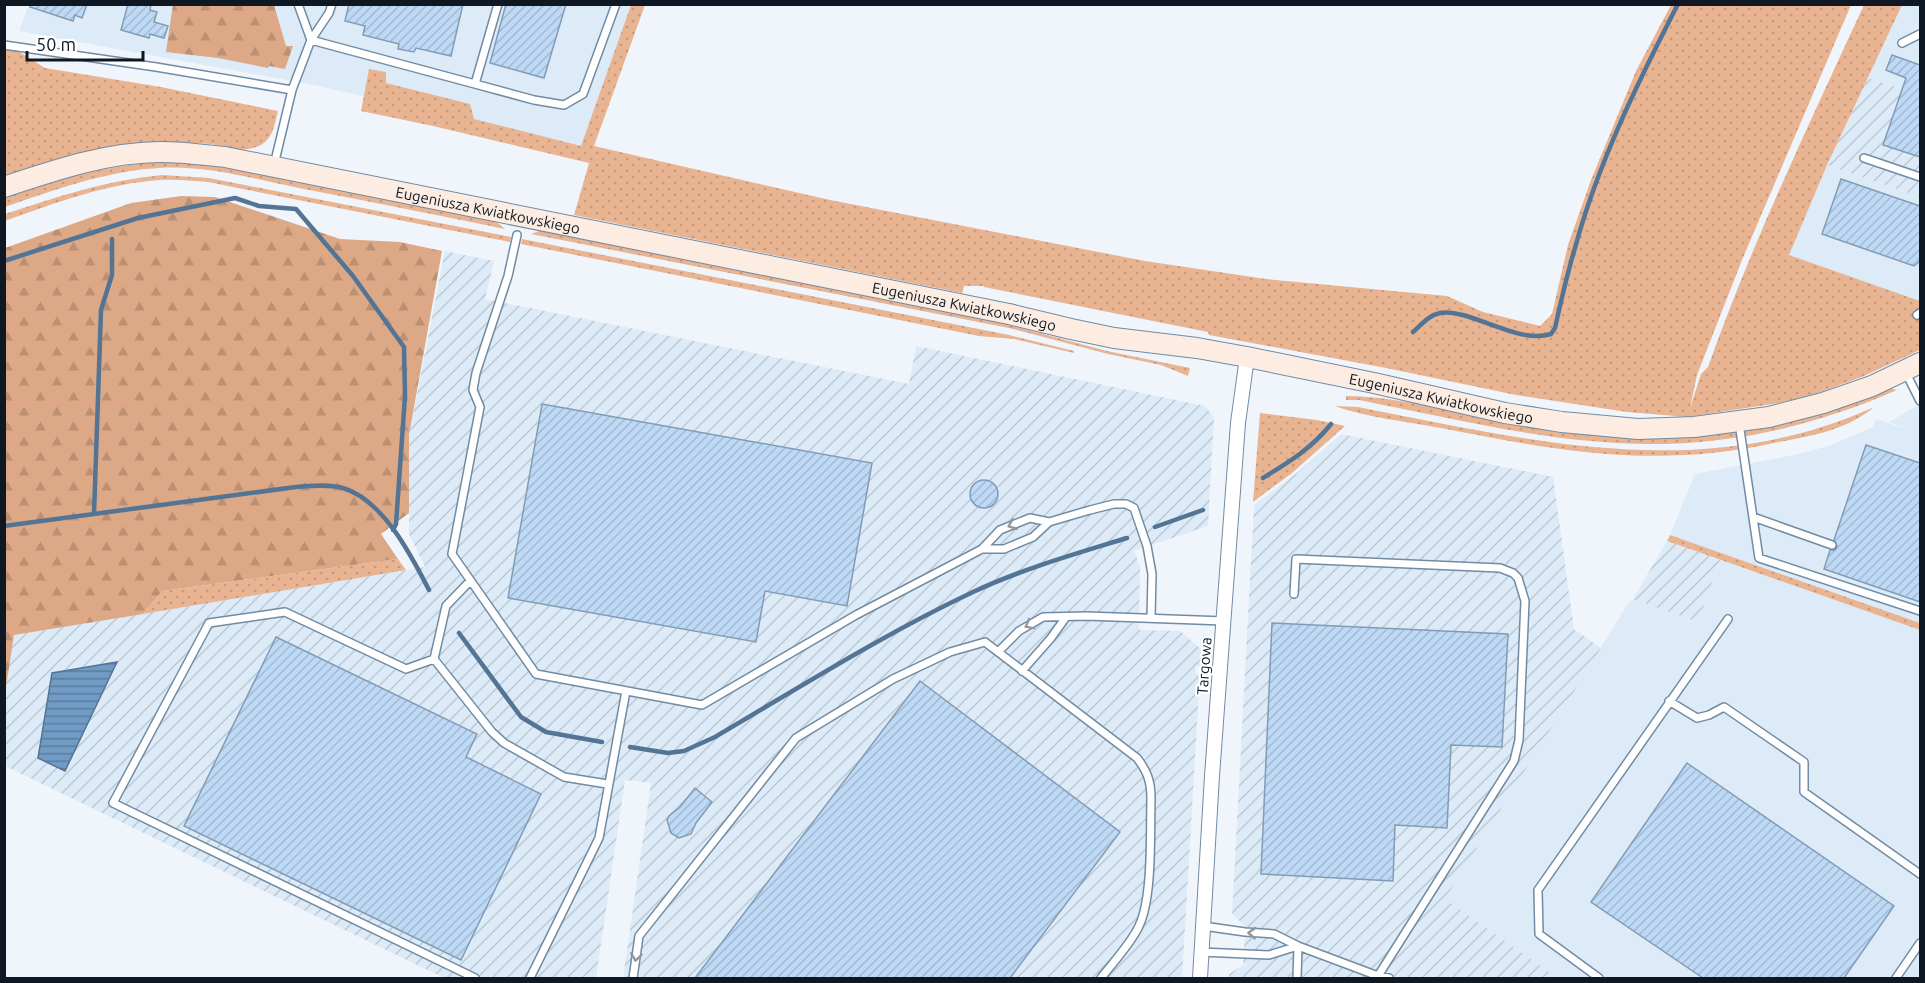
<svg xmlns="http://www.w3.org/2000/svg" width="1925" height="983" font-family="Ubuntu,sans-serif">
<defs>
<pattern id="industrial-furrows" width="10" height="10" patternUnits="userSpaceOnUse" patternTransform="scale(1.5)"><rect width="10" height="10" fill="#ddebf8"/><path d="M-1 1l2-2M0 10L10 0M9 11l2-2" fill="none" stroke="#bcc9d4"/></pattern>
<pattern id="grass-dots" width="8" height="8" patternUnits="userSpaceOnUse" patternTransform="scale(1.5)"><rect width="8" height="8" fill="#e9b491"/><path d="M2 2h.1M6 6h.1" fill="none" stroke="#c79a7d" stroke-width="1.8" stroke-linecap="round"/></pattern>
<pattern id="forest-firs" width="22" height="20" patternUnits="userSpaceOnUse" patternTransform="scale(1.5)"><rect width="22" height="20" fill="#dda885"/><path d="M5 1l3.5 6h-7zM16 11l3.5 6h-7z" fill="#bc9073"/></pattern>
<pattern id="water-rules" width="6" height="5" patternUnits="userSpaceOnUse" patternTransform="scale(1.5)"><rect width="6" height="5" fill="#709bc5"/><path d="M0 2.5h6" fill="none" stroke="#5a7da0"/></pattern>
<pattern id="building-hatch" width="6" height="6" patternUnits="userSpaceOnUse" patternTransform="scale(1.5)"><rect width="6" height="6" fill="#bed9f5"/><path d="M-1 1l2-2M0 6l6-6M5 7l2-2" fill="none" stroke="#a2bad2"/></pattern>
</defs>
<rect width="100%" height="100%" fill="#f0f5fb"/>
<path fill="#ddebf8" d="M29 4 635 5 582 148 319 86 19 31Z
M1902 5H1920V95L1868 78Z
M1827 165 1920 197V301L1788 255Z
M1920 404V623L1670 535 1695 474 1799 454 1831 445 1873 427 1876 419 1911 431 1889 422Z
M1720 560 1920 630V978H1558L1444 899 1627 605 1633 599 1698 622Z"/>
<path fill="url(#industrial-furrows)" d="M1868 78 1920 95V197L1827 165Z
M445 251 494 261 485 299 909 384 916 346 1205 406 1214 418 1208 526 1134 551 1140 566 1139 630 1180 631 1201 649 1200 666H1196L1195 673 1200 674 1182 978H623L651 783 625 780 596 978H444L5 766V694L14 635 425 567 409 534V435Z
M1341 434 1553 477 1574 629 1601 648 1445 899 1558 978H1229V974L1243 965 1244 954 1245 926 1232 914 1254 505 1298 472Z
M1667 541 1720 560 1698 622 1633 599Z"/>
<path fill="url(#grass-dots)" d="M631 5H645L594 146 830 200 1145 261 1266 279 1447 296 1483 312 1540 326 1552 314 1568 245 1591 180 1636 71 1671 5H1851L1742 260 1697 375 1690 408 1701 374 1708 367C1752 243 1809 124 1864 5H1902L1827 165 1789 255 1920 301V350L1864 376 1815 394 1779 403 1687 417 1627 412 1516 395 1386 368 1209 335 1208 332 984 287V286H964L962 293 574 215 589 163 433 126 361 111 369 69 386 72V83L470 104 474 119 581 146Z
M4 49 16 50 45 68 161 87 278 111C274 127 272 142 256 147 241 153 226 146 211 144 194 143 177 142 160 142 106 142 56 160 5 176Z
M167 162 208 165 244 171 495 221 505 229C437 215 368 201 299 188 254 179 206 165 159 168 106 171 54 190 5 207L4 197C58 179 110 164 167 162Z
M162 175 209 178 511 237 510 242 208 182C192 181 177 179 161 180 108 183 55 203 5 221V214C56 197 108 180 162 175Z
M542 230 994 321 1107 351 1190 368 1188 376 1161 365 1108 354 1009 328 531 234Z
M522 239 1009 335 1074 351V353L1014 339 979 336 521 244Z
M1889 388 1897 390C1799 433 1698 452 1591 441 1513 434 1436 415 1359 400H1346V396C1405 396 1466 417 1524 426 1654 448 1767 439 1889 388Z
M1335 406 1358 407C1532 441 1701 484 1872 408V409C1865 414 1857 419 1849 423 1826 434 1799 438 1774 443 1656 469 1558 451 1441 428 1409 422 1364 417 1335 406Z
M1260 413 1317 420 1345 426 1292 473 1253 502Z
M1670 535 1920 623V630L1667 541Z
M398 559 406 570 143 614 162 591Z"/>
<path fill="url(#forest-firs)" d="M173 4 274 5 286 46H293L285 69 269 66 268 68 218 58 166 52Z
M181 196 215 197 340 239 400 242 442 251 409 435V513L381 534 398 559 162 591 143 614 14 635 5 694V248L131 203Z"/>
<path fill="url(#water-rules)" stroke="#537494" stroke-width="1.5" d="M117 662 65 771 38 758 52 673Z"/>
<g fill="none" stroke-linecap="round" stroke-linejoin="round">
<path stroke="#537494" stroke-width="4.5" d="M4 261 138 218 235 198 259 206 296 209 353 276 404 347 405 396 396 524 393 530
M1413 332C1421 325 1429 315 1440 313 1470 308 1517 345 1551 334L1555 328C1561 301 1567 274 1575 248 1598 163 1638 82 1678 4
M1263 478C1289 462 1312 448 1331 424
M94 514 101 310 112 275V239
M4 526 296 487C311 486 328 484 343 488 383 500 411 555 429 590
M1155 527 1203 510
M459 633 521 717 546 732 602 742
M630 747 668 753 684 751 715 737C800 687 884 634 973 592 1022 569 1075 554 1127 538"/>
</g>
<path fill="url(#building-hatch)" stroke="#829cb6" stroke-width="1.5" d="M30 4H87L82 18 75 15 73 21 30 7Z
M128 4H151L150 10 157 12 154 22 168 26 164 38 150 34 149 38 121 30Z
M349 4H463L451 56 416 48 414 52 398 49 399 44 363 35 365 26 345 21Z
M506 4H566L544 78 490 63Z
M1892 55 1920 65V157L1883 145 1906 78 1886 70Z
M1841 179 1920 206V261L1914 266 1822 234Z
M542 404 872 463 847 606 765 591 756 642 508 598Z
M1866 445 1920 463V602L1824 569 1830 550H1835L1837 546 1834 540Z
M970 494a14 14 0 1 1 28 0a14 14 0 1 1-28 0Z
M1272 623 1508 634 1502 747 1451 745 1447 828 1395 825 1393 881 1261 874Z
M276 637 477 734 466 757 541 794 461 960 184 826Z
M920 681 1120 832 1010 978H695Z
M1687 763 1894 906 1844 978H1703L1591 902Z
M695 788 712 802 696 823 691 834 679 838 671 833 667 820 669 816 680 807Z"/>
<g fill="none" stroke-linecap="round" stroke-linejoin="round">
<defs>
<path id="service" d="M332 4 329 13 311 40 475 84 498 4
M1902 43 1920 34
M4 45 156 67 292 90
M475 84 534 100 564 105 583 94 616 4
M1864 158 1920 177
M274 165 292 90 311 40 298 4
M517 235 508 276 476 373 473 390 480 407 452 554 536 674 702 705 856 615 982 549 1000 530 1030 518 1049 522
M1917 315 1920 313
M1906 373 1920 401
M1739 423 1759 558 1920 611
M1753 517 1832 545
M982 549H1004L1033 537 1049 522 1090 510 1114 504H1126L1134 508 1147 546 1152 574 1151 618
M470 581 446 606 434 659 492 732 504 743 564 777 607 784
M1294 594 1296 559 1500 568 1513 573 1518 578 1525 601 1519 740 1514 761 1378 976
M999 651 1019 631 1043 617 1087 616 1224 621
M434 659 406 669 285 612 209 623 113 803 475 978
M1022 671 1051 638 1066 617
M1669 701 1697 718 1709 715 1724 707 1804 762V792L1920 874
M1203 926 1245 932 1274 934 1298 946 1378 976 1389 978
M1201 952 1269 955 1298 946
M530 978 599 838 626 691
M633 978 639 936 796 738 893 679 950 652 985 642 1137 758C1147 771 1151 781 1151 798 1150 832 1153 897 1139 926 1132 942 1112 964 1101 978
M1297 978 1298 946
M1599 978 1539 934 1538 890 1728 619
M1896 978 1920 943"/>
<path id="minor" d="M1200 978 1212 776 1238 423 1247 357"/>
<g id="secondary">
<path id="s1" d="M4 187C55 170 108 152 161 152 183 152 204 155 225 157L1009 314 1071 329 1114 338 1197 348 1247 357 1374 383 1505 413 1562 422 1638 429 1694 427 1769 417 1823 403 1872 386 1920 363"/>
</g>
</defs>
<use href="#service" stroke="#718ba4" stroke-width="10"/>
<use href="#minor" stroke="#718ba4" stroke-width="16"/>
<use href="#secondary" stroke="#718ba4" stroke-width="22"/>
<use href="#service" stroke="#fff" stroke-width="7"/>
<use href="#minor" stroke="#fff" stroke-width="14"/>
<use href="#secondary" stroke="#fcece1" stroke-width="20"/>
</g>
<defs><path id="oneway-chevron" d="M-2-3.5L2.5 0L-2 3.5" fill="none" stroke-width="1.6" stroke-linecap="round" stroke-linejoin="round" transform="scale(1.5)"/></defs>
<g stroke="#93979c">
<use href="#oneway-chevron" transform="translate(1012 525) rotate(158)"/>
<use href="#oneway-chevron" transform="translate(1029 625) rotate(151)"/>
<use href="#oneway-chevron" transform="translate(1252 933) rotate(-176)"/>
<use href="#oneway-chevron" transform="translate(636 957) rotate(98)"/>
</g>
<g text-anchor="middle" dominant-baseline="central" stroke-width="4.5" stroke-linejoin="round" paint-order="stroke">
<g font-size="15" fill="#0f1822" stroke="#fff">
<text stroke="none"><textPath href="#s1" startOffset="494">Eugeniusza Kwiatkowskiego</textPath></text>
<text stroke="none"><textPath href="#s1" startOffset="980">Eugeniusza Kwiatkowskiego</textPath></text>
<text stroke="none"><textPath href="#s1" startOffset="1466">Eugeniusza Kwiatkowskiego</textPath></text>
<text transform="translate(1204 666) rotate(-86)">Targowa</text>
</g>
</g>
<rect width="1925" height="983" fill="none" stroke="#0f1822" stroke-width="12"/>
<path d="M27 51v9h116v-9" fill="none" stroke="#0f1822" stroke-width="3"/>
<text x="36" y="51" font-size="18" fill="#0f1822" stroke="#ffffff" stroke-width="4.5" paint-order="stroke">50 m</text>
</svg>
